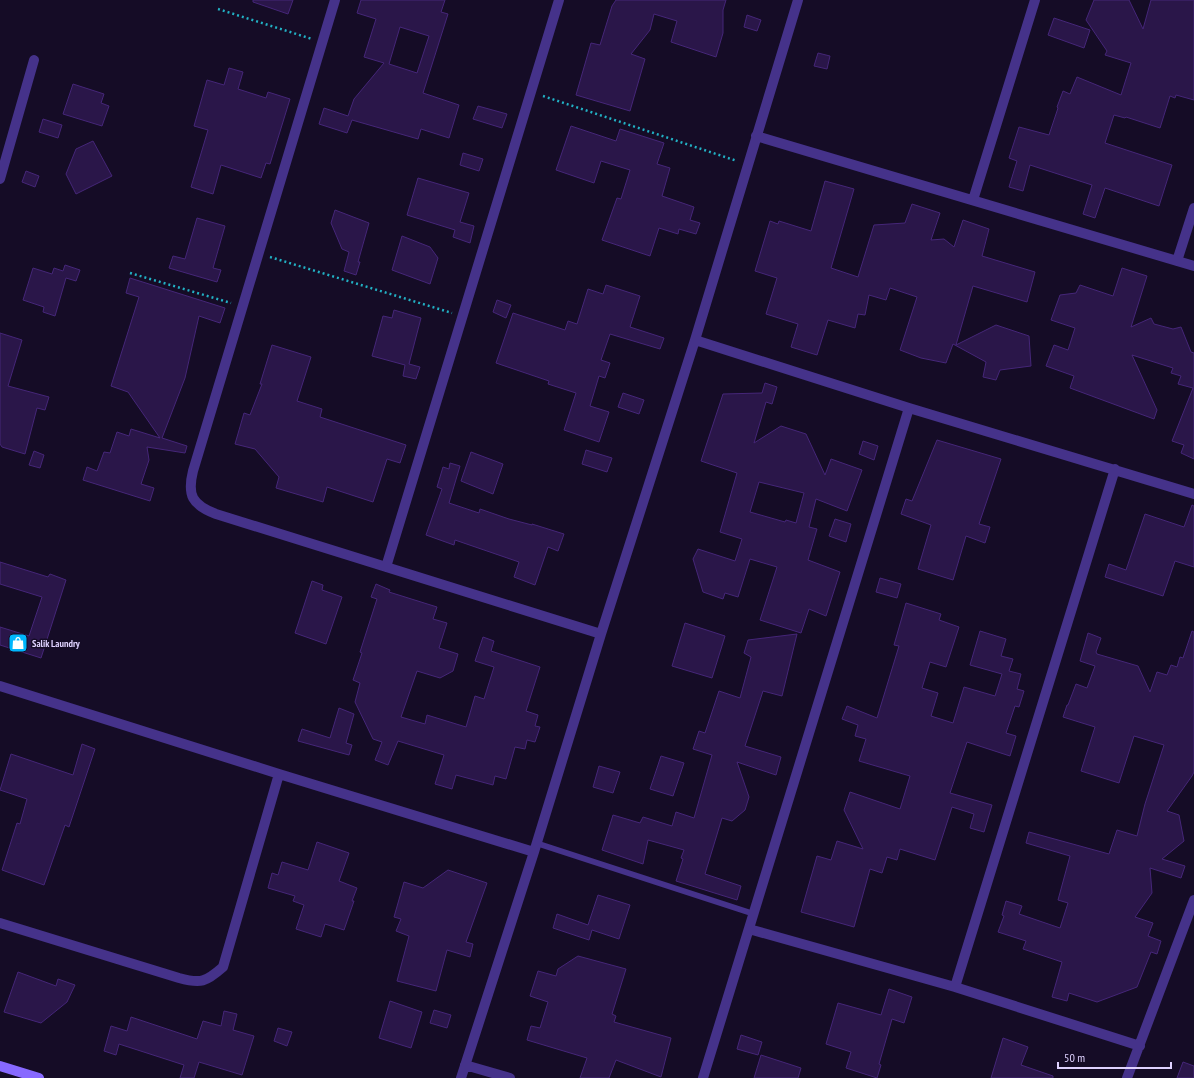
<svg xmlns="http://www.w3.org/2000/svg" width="1194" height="1078" font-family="'PT Sans Narrow',sans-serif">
<rect width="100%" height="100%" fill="#150c26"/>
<path fill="#2a1649" stroke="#452678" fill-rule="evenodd" d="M253 0H293L288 14 253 2Z
M361 0H445L441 12 448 14 423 93 459 105 449 138 421 129 418 139 352 120 347 133 319 124 324 108 348 116 354 99 384 63 364 57 376 19 357 13ZM400 27 429 36 417 73 389 64Z
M616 0H726L723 10V33L716 57 671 42 677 21 654 14 650 30 631 54 645 59 630 111 576 95 591 43 600 45 612 6Z
M1094 0H1129L1143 29 1151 0H1194V100L1176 95 1175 98 1170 96 1160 128 1126 117 1125 118 1114 115 1105 143 1172 165 1159 206 1105 188 1095 218 1083 214 1092 185 1030 165 1023 191 1009 187 1017 161 1009 158 1019 127 1049 135 1058 108 1057 107 1063 91 1070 94 1077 77 1121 95 1131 63 1105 55 1107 51 1086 20Z
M747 15 761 20 757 31 744 27Z
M1054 18 1090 30 1084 48 1048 35Z
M818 53 830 56 827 69 814 66Z
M229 68 243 72 238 89 266 98 268 92 290 99 270 164 266 163 261 178 221 165 213 194 191 187 208 130 194 126 207 80 224 85Z
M73 84 104 94 101 103 109 106 102 126 63 114Z
M478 106 507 114 502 128 473 119Z
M43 119 62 125 58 138 39 132Z
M571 126 616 141 620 129 664 143 657 164 670 168 662 196 694 207 690 220 700 223 696 234 679 229 678 234 659 228 650 256 602 240 617 198 621 199 630 170 601 161 594 183 556 170Z
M93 141 112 176 76 194 66 174 76 149Z
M463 153 483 159 479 171 460 165Z
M26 171 39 176 35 187 22 182Z
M418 178 469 193 460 222 474 226 470 243 453 237 455 230 407 215Z
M825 181 854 189 831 268 858 277 874 225 905 223 912 204 940 213 931 240 944 239 954 247 963 220 989 229 982 256 1035 272 1027 302 973 286 956 345 996 325 1029 336 1031 366 1000 370 996 380 983 377 986 362 953 344 946 363 921 358 900 350 917 297 890 288 886 300 869 295 865 315 858 314 855 328 828 320 817 355 791 347 798 324 766 314 777 278 755 271 770 221 778 224 779 221 811 231Z
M335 210 369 223 358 262H360L356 275 344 271 349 252 342 249 331 223Z
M197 218 225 226 213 268 221 270 217 282 169 268 173 256 185 259Z
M402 236 430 247 438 258 430 284 392 270Z
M65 265 80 270 76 281 66 278 55 316 43 312 44 307 23 300 33 268 52 274 54 268 63 271Z
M1122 268 1147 276 1131 327 1151 318 1154 324 1173 329 1181 327 1191 352 1194 353V459L1181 453 1184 445 1172 441 1193 388 1178 384 1181 376 1171 373 1173 368 1132 355 1157 410 1154 419 1070 388 1074 376 1046 366 1054 345 1068 350 1075 328 1051 320 1060 295 1076 293 1080 285 1113 296Z
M130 278 225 308 220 323 199 316 185 378 162 438 187 446 185 453 147 447 149 460 141 484 154 488 150 501 83 480 87 467 97 471 104 452 110 453 117 432 129 436 131 429 160 438 128 392 111 386 139 297 126 293Z
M606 285 640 296 630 327 664 338 660 349 610 334 601 360 610 363 605 378 599 376 590 406 609 412 599 442 564 430 576 393 548 384 549 381 496 363 513 313 565 330 568 321 577 324 588 289 603 294Z
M497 300 511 305 506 318 493 312Z
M394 310 421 318 409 364 420 367 416 379 403 376 405 365 372 356 383 316 392 318Z
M0 333 22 340 8 386 49 397 45 410 37 408 25 454 2 447 0 444Z
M272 345 311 357 297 401 322 409 320 417 406 445 400 463 387 459 373 502 327 487 323 502 276 488 279 477 255 449 235 444 244 413 250 415 262 384H260Z
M765 383 777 387 772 404 766 402 754 443 781 426 806 434 825 475 831 459 862 470 847 511 816 499 809 527 817 529 808 560 840 572 826 616 809 609 801 633 760 620 777 567 750 559 738 597 725 593 723 599 703 592 693 559 698 549 735 561 742 539 720 532 737 473 701 461 723 394 762 393ZM759 482 804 493 796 523 786 520 785 522 750 512Z
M623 393 644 400 639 414 618 407Z
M937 440 1001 459 979 524 990 527 985 543 966 536 953 580 918 569 931 525 901 514 906 499 912 501Z
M863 441 878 446 874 460 859 454Z
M586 450 612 458 607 472 582 464Z
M34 451 44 455 40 468 29 465Z
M471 452 503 464 493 494 461 481Z
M450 463 460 466 449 503 479 513 480 509 509 519 532 525V524L564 534 558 551 548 547 535 585 514 577 519 562 455 540 454 545 426 535 442 489 437 487 443 467 449 469Z
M1192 505 1194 506V567L1175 561 1163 596 1105 577 1109 564 1126 570 1145 514 1184 527Z
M835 519 851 524 846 542 829 536Z
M0 562 48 577 50 574 66 580 41 658 0 645V627L29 636 42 597 0 584Z
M880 578 901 584 897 598 876 592Z
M312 581 323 585 322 590 342 597 326 644 295 633Z
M376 584 390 590 389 592 437 607 433 619 447 623 439 648 458 654 453 671 440 678 417 671 401 717 425 724 427 715 466 727 475 696 484 699 494 667 475 661 483 637 494 641 491 651 540 667 526 711 538 715 535 726 540 727 535 742 527 740 525 749 515 747 506 779 495 776 493 785 456 775 452 789 435 784 444 755 398 741 388 765 375 760 382 742 373 739 355 702 360 683 353 680 362 653 360 652 377 599 371 597Z
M906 603 941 614 939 620 959 627 946 667 930 662 922 688 938 693 931 716 953 723 964 687 995 696 1002 674 970 665 980 631 1006 639 1001 656 1013 659 1009 671 1021 674 1017 689 1024 691 1019 707 1015 706 1006 733 1016 736 1010 756 967 742 950 793 992 805 984 832 970 828 974 814 952 807 935 860 900 849 897 860 887 857 882 873 870 869 854 927 801 912 817 856 831 860 837 841 863 849 844 810 850 792 900 809 910 776 859 761 866 739 855 736 858 725 842 719 847 706 877 718 899 646 894 645Z
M685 623 725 636 712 678 672 666Z
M1192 631 1194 632V772L1192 776 1167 811 1179 815 1184 841 1162 859 1185 866 1181 878 1150 868 1152 893 1135 917 1153 923 1148 936 1161 941 1157 954 1151 952 1137 987 1097 1002 1069 993 1067 1001 1052 997 1062 962 1023 949 1026 941 998 932 1004 916 1002 915 1006 901 1022 906 1019 914 1060 928 1068 903 1058 900 1070 856 1026 843 1029 832 1109 854 1117 830 1137 836 1145 804 1164 745 1134 736 1119 783 1081 771 1095 727 1063 717 1067 705H1068L1076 684 1087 688 1095 666 1080 661 1088 633 1101 638 1096 652 1097 654 1138 666 1150 692 1157 672 1167 675 1171 665 1177 667 1180 657 1183 658Z
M797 634 782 696 763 691 745 746 781 757 776 775 737 762 749 797 745 810 732 821 722 818 705 874 741 886 737 900 676 881 683 859 681 858 684 850 648 840 643 864 602 850 613 815 640 823 643 817 672 826 676 812 694 818 712 755 693 749 699 731 705 733 719 691 740 698 751 657 744 653 748 640Z
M339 708 354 714 346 743 352 745 349 755 298 741 302 729 330 738Z
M82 744 95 749 69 827 65 825 44 885 2 870 17 823 20 824 27 799 0 790 11 754 73 775Z
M661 756 684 763 673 796 650 789Z
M599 766 620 772 613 793 593 787Z
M317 842 349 853 339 881 357 888 352 901H354L344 930 325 924 321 937 296 929 304 905 293 901 295 896 268 888 272 873 278 875 282 862 308 870Z
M448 870 487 883 466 942 473 944 470 957 447 950 436 991 397 981 409 936 396 931 401 919 394 917 404 882 423 888Z
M598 895 630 905 619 939 592 930 589 940 553 928 557 914 588 925Z
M578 956 626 969 612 1014 616 1016 614 1022 671 1038 661 1077 616 1060 609 1078H580L587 1058 527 1040 531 1026 540 1028 548 1002 530 996 538 971 556 976 558 969Z
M18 972 56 986 58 979 75 985 67 1002 41 1023 4 1012Z
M889 989 912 997 904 1023 892 1019 879 1064 881 1065 877 1078 846 1068 851 1052 826 1044 838 1003 881 1015Z
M390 1001 422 1012 411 1048 379 1038Z
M434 1010 451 1015 447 1028 430 1023Z
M224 1011 237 1014 233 1030 254 1036 242 1075 199 1062 194 1078H180L184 1065 119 1044 116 1055 104 1051 111 1026 127 1031 131 1017 197 1039 203 1021 221 1026Z
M278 1028 292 1032 287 1046 274 1041Z
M741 1035 762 1042 758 1055 737 1049Z
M1003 1038 1028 1047 1021 1065 1053 1076V1078H991Z
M761 1055 801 1068 798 1078H754Z
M1183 1062 1194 1066V1078H1177Z"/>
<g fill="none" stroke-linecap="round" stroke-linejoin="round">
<path stroke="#22b0c3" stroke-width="2.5" stroke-dasharray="2 3" stroke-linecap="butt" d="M218 9 312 39
M543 96 737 161
M270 257 452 313
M130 273 231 303"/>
<path stroke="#45328a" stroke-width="6" d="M536 843 754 914"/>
<path stroke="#45328a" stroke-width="10" d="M335 0 193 471C187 495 192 505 216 514L601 634
M756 136 1194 266
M0 179 34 60
M973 200 1035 0
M1177 261 1194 208
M695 340 909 408 1194 494
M386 567 559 0
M0 686 279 774 534 852
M0 923 179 978C201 984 206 982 223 967L279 774
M749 929 955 987 1140 1046
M955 987 1115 469
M465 1065 510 1078
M461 1078 534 852 601 634 695 340 798 0
M703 1078 909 408
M1127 1078 1194 900"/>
<path stroke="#8769ff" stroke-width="10" d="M0 1066 39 1078"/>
</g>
<defs>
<symbol id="shop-square" viewBox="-11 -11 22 22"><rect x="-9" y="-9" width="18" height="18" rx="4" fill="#00b6fd" stroke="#150c26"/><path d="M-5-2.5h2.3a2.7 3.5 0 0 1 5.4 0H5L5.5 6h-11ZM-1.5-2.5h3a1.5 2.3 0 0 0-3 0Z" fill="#fff"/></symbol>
</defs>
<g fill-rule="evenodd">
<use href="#shop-square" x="7" y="632" width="22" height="22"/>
</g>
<g text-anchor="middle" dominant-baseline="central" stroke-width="3" stroke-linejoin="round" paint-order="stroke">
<g font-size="10" font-weight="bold" fill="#dfd2ff" stroke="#150c26" text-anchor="start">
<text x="32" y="643">Salik Laundry</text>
</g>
</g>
<path d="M1058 1062v6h113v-6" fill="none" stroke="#dfd2ff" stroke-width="2"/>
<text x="1064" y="1062" font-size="12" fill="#dfd2ff" stroke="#150c26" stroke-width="3" paint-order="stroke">50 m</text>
</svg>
